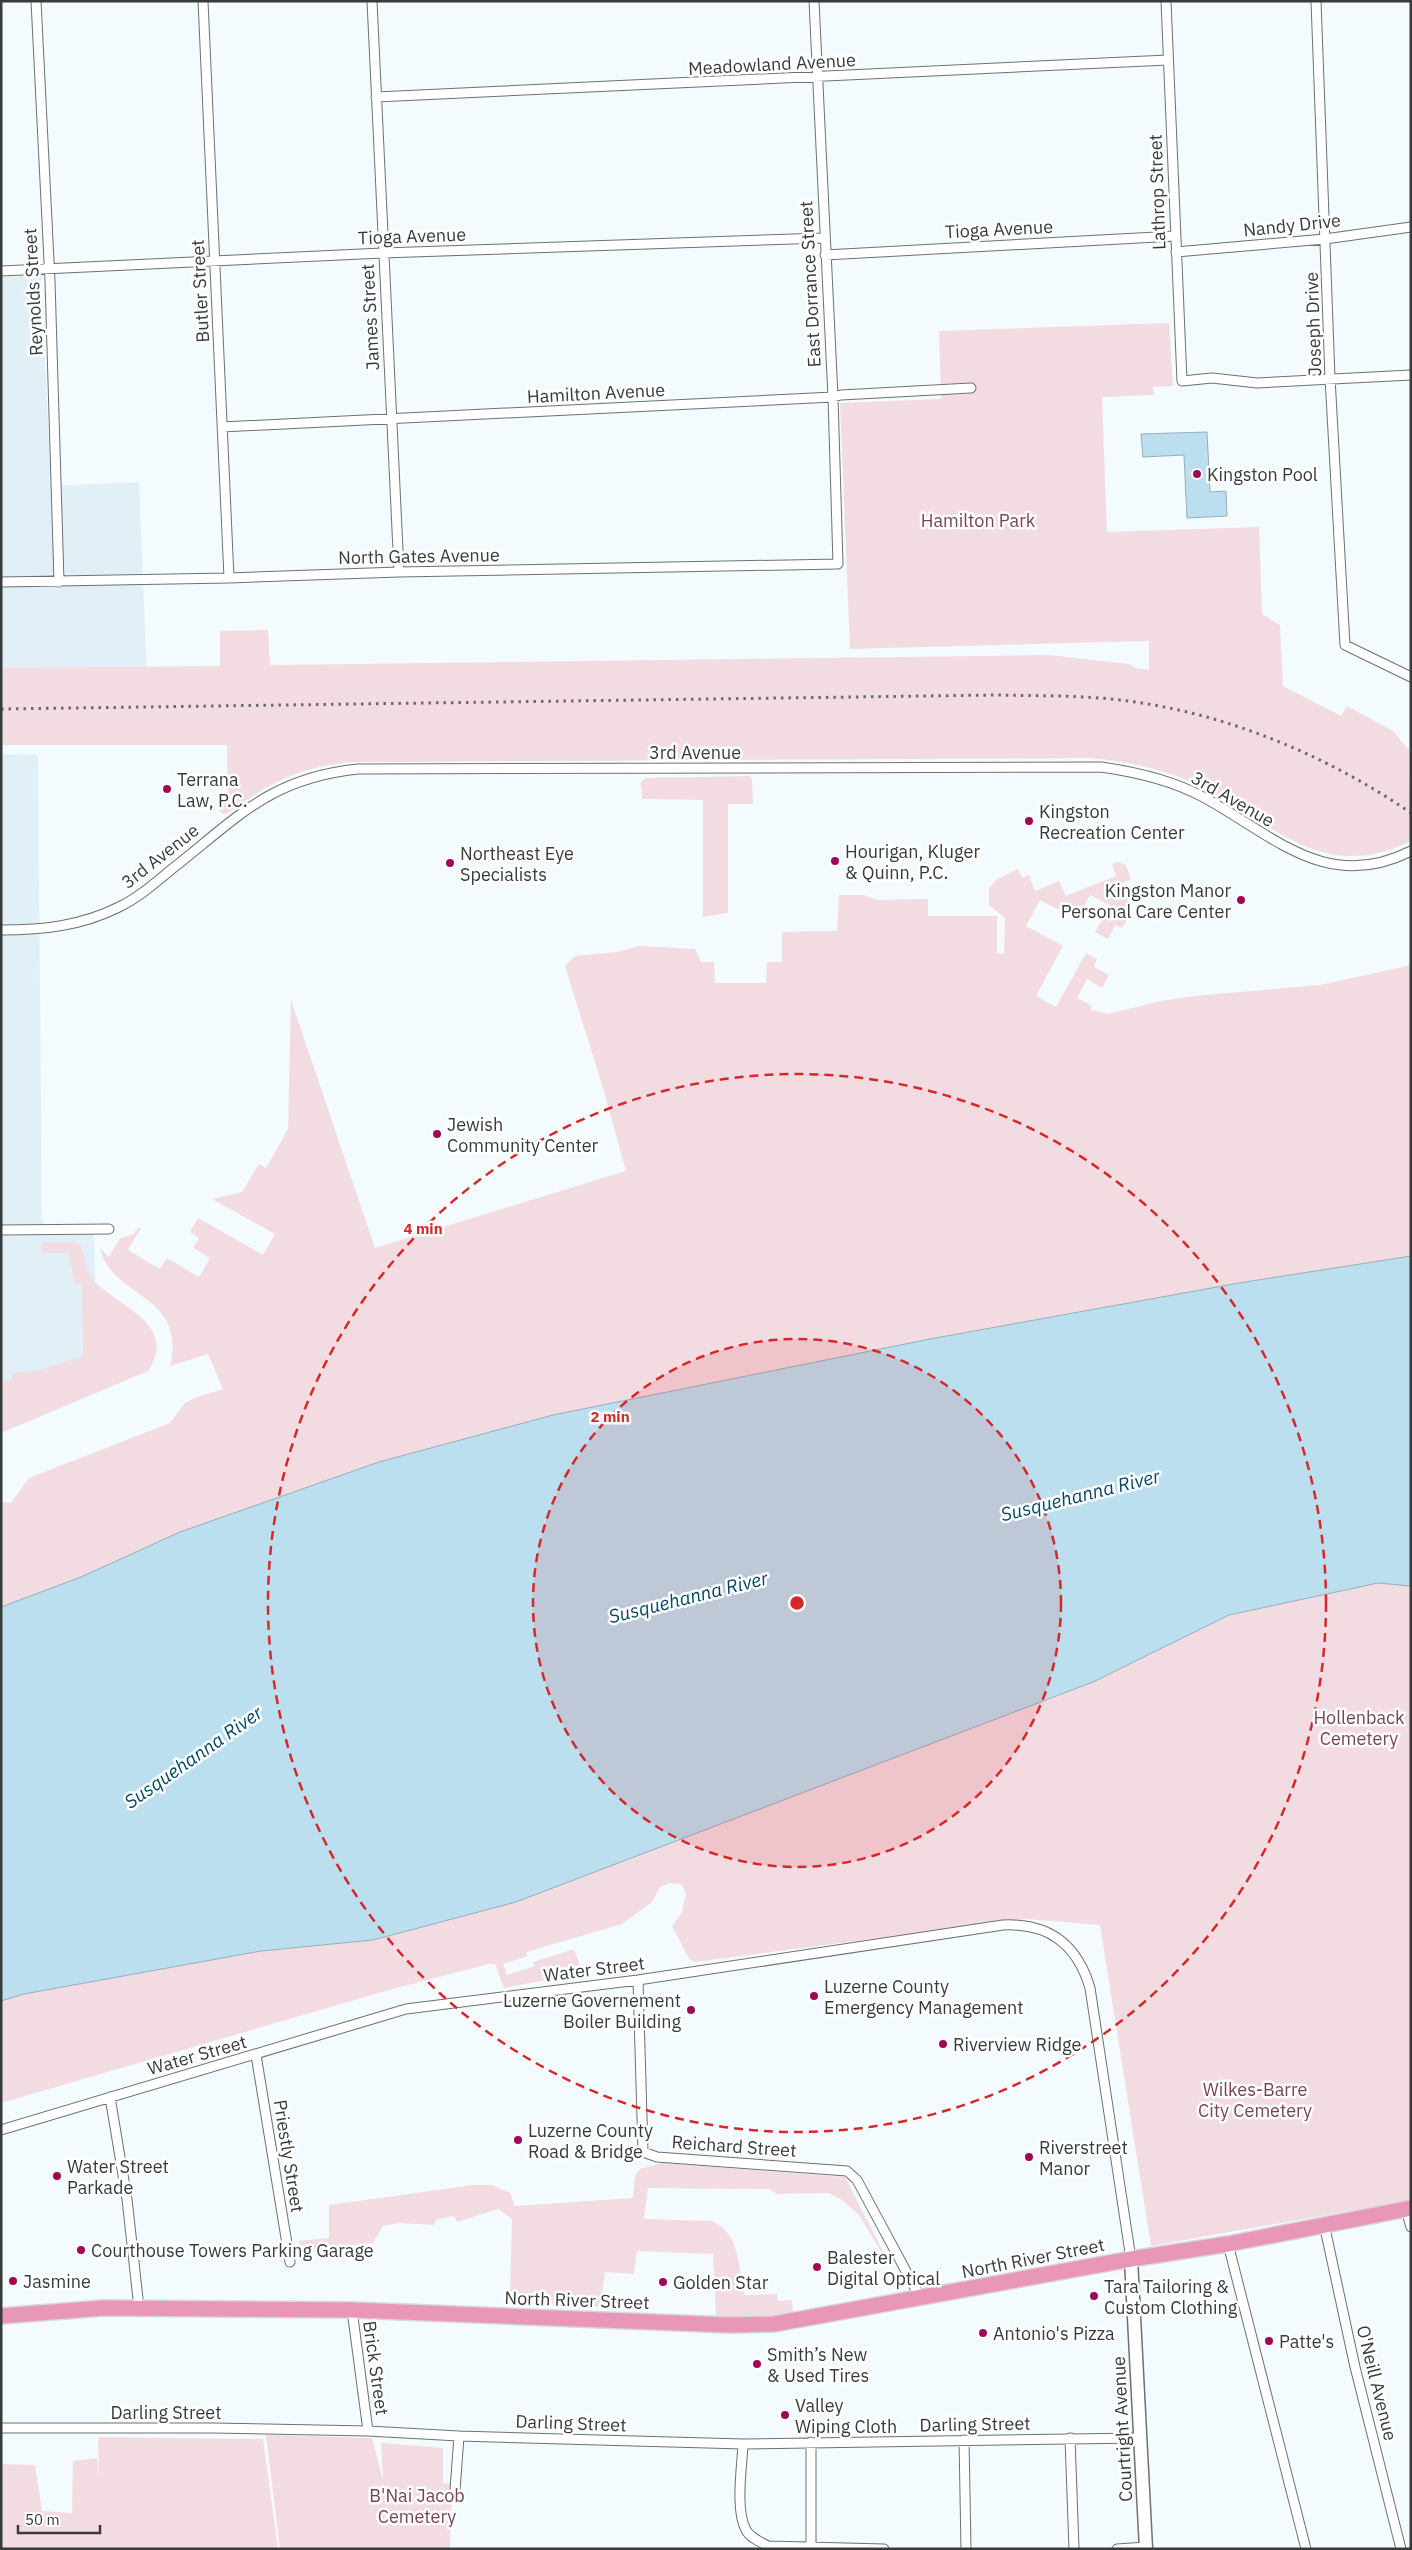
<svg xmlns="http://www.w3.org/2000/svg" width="1412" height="2550" font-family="'IBM Plex Sans',sans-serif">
<rect width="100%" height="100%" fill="#f4fbff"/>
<path fill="#e1f0f7" d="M41 275 51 486 139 482 147 675 1 673V277Z
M1 754 38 755 42 1215 44 1227 94 1229 97 1352 1 1386Z"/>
<path fill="#f3dbe2" d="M1169 323 1173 386 1153 387 1154 395 1102 397 1107 532 1259 527 1262 614 1280 625 1283 686 1341 716 1347 706 1393 731 1409 750 1411 841C1324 884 1276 825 1205 789 1170 770 1130 762 1091 758L353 762C302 766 268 783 228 813L223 814 217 808V794H228L227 745H1V668L220 666V631L268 630 270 665 1049 655 1129 664 1135 668 1149 670V641L850 649 840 403 941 399 939 331Z
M750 776 752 780 753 804H728V913L703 917V800L642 799 641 782 645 778Z
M1118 862 1126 865 1131 879 1122 883 1132 912 1122 928 1115 925 1108 939 1095 932 1110 905 1090 895 1077 919 1040 900 1026 926 1063 946 1036 996 1056 1007 1086 953 1097 959 1094 967 1109 975 1102 988 1087 979 1077 998 1092 1006 1090 1010 1108 1014 1161 1001 1194 996 1320 985 1411 965V1256L1239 1283 930 1339 553 1415 379 1462 180 1532 81 1577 1 1607V1502L11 1503 29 1478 170 1423 185 1403 195 1398 223 1389 208 1354 170 1366C187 1292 112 1300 100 1248L109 1257 120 1238 132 1235 139 1227 141 1228 128 1250 160 1269 167 1258 199 1277 210 1258 193 1248 199 1238 190 1232 198 1218 263 1255 275 1234 212 1199 242 1192 259 1164 266 1168 288 1129 291 1000 375 1248 626 1171 603 1088 565 966 575 956 617 952 640 946 695 949 701 962H714L715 983H766L767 962H782V932L837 931 839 895H863L878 900 928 899V916H997V953L1004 954 1005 918 989 905V888L997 879 1018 869 1022 878 1029 875 1035 891 1059 881 1066 896 1116 876 1112 864Z
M42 1242H73L81 1245C86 1257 85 1270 94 1281 118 1307 179 1323 148 1371L1 1433V1381H12V1373L40 1370 83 1356 82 1284 74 1283 69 1253H42Z
M1378 1583 1411 1586V2200L1151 2246 1100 1925 1026 1919 695 1962 689 1959 672 1926 682 1912 686 1893 681 1884 670 1883 660 1887 652 1902 622 1924 526 1952 528 1956 503 1964 507 1975 535 1966 533 1962 574 1949 583 1973 504 1988 495 1964H489L389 1990 1 2103V2001L24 1994 261 1951 373 1940 515 1902 1093 1682 1230 1615Z
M662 2163 845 2177 893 2271 859 2215 842 2200 829 2193 777 2194 769 2189 648 2188 644 2219 711 2221C740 2231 739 2269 744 2295L777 2294 778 2301 792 2300 793 2313 770 2318 716 2316 713 2254 637 2251 634 2274 605 2272 600 2307 523 2303 510 2296 512 2219 498 2209 457 2222 454 2216 436 2220 434 2225 399 2223 383 2226 373 2243 301 2251 299 2241 329 2238V2205L473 2185H492L510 2193 515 2206 633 2198 635 2176 640 2169Z
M266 2435 372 2438 383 2480 381 2443 443 2448V2483L452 2484 450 2549H280Z
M98 2437 263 2439 278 2549H1V2464L35 2465 42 2511 72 2513 73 2461 97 2458 99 2480Z"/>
<path fill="#bcdfef" stroke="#94aeb9" d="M1207 432 1210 492 1226 491 1227 516 1187 518 1184 455 1143 457 1141 434Z
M1411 1256V1586L1378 1583 1229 1615 1093 1682 516 1902 373 1940 261 1951 24 1994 1 2001V1607L81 1577 180 1532 379 1462 553 1415 930 1339 1239 1283Z"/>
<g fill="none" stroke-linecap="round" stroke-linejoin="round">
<defs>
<path id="street" d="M36 1 50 281 59 582
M203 1 229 578
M372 1 399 572
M1166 1 1182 381 1212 378 1257 383 1411 375
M1316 1 1330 378 1345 645 1411 677
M376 97 1168 60
M1176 252 1325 239 1411 227
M825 255 1175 236
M1 271 383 253 824 238
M222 427 833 397 841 395 971 388
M1 582 229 578 399 572 838 564 833 397 814 1
M1 930C43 930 81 926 119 907 138 898 155 883 172 869 237 818 270 778 358 769L1101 767C1136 772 1172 780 1203 797 1272 834 1326 894 1411 851
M1 1230 109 1229
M638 1980 643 2152 657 2157 847 2171 857 2180 921 2299
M256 2055 290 2262
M110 2097 127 2199 139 2308
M1 2130 406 2009 638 1980 1003 1925C1049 1923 1077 1944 1090 1988L1131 2259
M1406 2209 1411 2227
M1324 2224 1355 2367 1401 2549
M1228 2244 1306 2549
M352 2310 368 2431
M1 2428H212L368 2431 459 2436 743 2444 1140 2438
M1070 2438 1074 2549
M964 2440 966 2549
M743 2444C742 2467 735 2510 746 2530 750 2538 761 2542 768 2546L884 2549
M455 2490 459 2436
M811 2547V2442
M1117 2549 1146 2547"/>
<path id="secondary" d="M1131 2259 1146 2549"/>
<path id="primary" d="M1 2316 103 2308 352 2310 729 2325 774 2324 1131 2259 1228 2244 1411 2208"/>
</defs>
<use href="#street" stroke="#6b7174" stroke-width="11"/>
<use href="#secondary" stroke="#6b7174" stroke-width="15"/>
<use href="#primary" stroke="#d7d8d8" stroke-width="18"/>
<use href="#street" stroke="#fff" stroke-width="9"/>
<use href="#secondary" stroke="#fff" stroke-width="12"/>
<use href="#primary" stroke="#e897b9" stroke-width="15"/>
<path stroke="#676b6d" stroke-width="3" stroke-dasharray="2.5 5" stroke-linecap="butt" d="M1 709 995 695C1039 696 1084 695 1128 701 1228 714 1328 756 1411 813"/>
</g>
<circle cx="797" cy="1603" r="264" fill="#d62828" fill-opacity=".12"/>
<g fill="none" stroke="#d62828" stroke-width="2.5" stroke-dasharray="9 6">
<circle cx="797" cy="1603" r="264"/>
<circle cx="797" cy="1603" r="529"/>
</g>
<g fill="#9c0956" stroke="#fff" stroke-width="2">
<circle cx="1197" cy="474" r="5"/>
<circle cx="167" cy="789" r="5"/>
<circle cx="1029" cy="821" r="5"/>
<circle cx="835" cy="861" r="5"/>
<circle cx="450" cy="863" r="5"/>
<circle cx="1241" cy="900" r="5"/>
<circle cx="437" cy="1134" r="5"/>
<circle cx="814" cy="1996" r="5"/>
<circle cx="691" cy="2010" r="5"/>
<circle cx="943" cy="2044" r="5"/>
<circle cx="518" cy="2140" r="5"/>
<circle cx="1029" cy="2157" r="5"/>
<circle cx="57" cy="2176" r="5"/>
<circle cx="81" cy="2250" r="5"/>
<circle cx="817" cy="2267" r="5"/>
<circle cx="13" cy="2281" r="5"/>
<circle cx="663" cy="2282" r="5"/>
<circle cx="1094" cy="2296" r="5"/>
<circle cx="983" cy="2333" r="5"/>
<circle cx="1269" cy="2341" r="5"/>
<circle cx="757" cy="2364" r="5"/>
<circle cx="785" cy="2415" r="5"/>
</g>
<g text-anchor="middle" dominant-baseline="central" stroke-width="5" stroke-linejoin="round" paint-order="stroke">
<g font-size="18" fill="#383b3c" stroke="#fff">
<text transform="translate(772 64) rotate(-3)">Meadowland Avenue</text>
<text transform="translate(1157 192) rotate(-92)">Lathrop Street</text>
<text transform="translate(1292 225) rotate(-6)">Nandy Drive</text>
<text transform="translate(999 229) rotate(-3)">Tioga Avenue</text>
<text transform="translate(412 236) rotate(-2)">Tioga Avenue</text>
<text transform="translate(810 284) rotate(-93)">East Dorrance Street</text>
<text transform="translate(200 291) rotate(-93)">Butler Street</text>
<text transform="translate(33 292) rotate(-93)">Reynolds Street</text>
<text transform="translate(370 317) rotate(-93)">James Street</text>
<text transform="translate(1313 324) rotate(-92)">Joseph Drive</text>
<text transform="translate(596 393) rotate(-3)">Hamilton Avenue</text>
<text transform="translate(419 556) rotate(-1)">North Gates Avenue</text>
<text x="695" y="752">3rd Avenue</text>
<text transform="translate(1233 799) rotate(30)">3rd Avenue</text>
<text transform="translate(160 856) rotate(-38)">3rd Avenue</text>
<text transform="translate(594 1969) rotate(-7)">Water Street</text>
<text transform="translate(197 2055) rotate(-16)">Water Street</text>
<text transform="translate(734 2146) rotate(4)">Reichard Street</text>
<text transform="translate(289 2156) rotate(81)">Priestly Street</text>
<text transform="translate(1033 2258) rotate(-11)">North River Street</text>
<text transform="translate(577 2300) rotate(2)">North River Street</text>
<text transform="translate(376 2368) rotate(82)">Brick Street</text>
<text transform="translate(1377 2383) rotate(76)">O'Neill Avenue</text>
<text x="166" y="2412">Darling Street</text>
<text transform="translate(571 2423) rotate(2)">Darling Street</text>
<text transform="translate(975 2424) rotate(-1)">Darling Street</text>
<text transform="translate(1122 2429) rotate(-93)">Courtright Avenue</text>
</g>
<g font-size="18" fill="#383b3c" stroke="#fff" text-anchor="start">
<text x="1207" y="474">Kingston Pool</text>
<text x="177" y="779">Terrana<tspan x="177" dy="21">Law, P.C.</tspan></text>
<text x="1039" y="811">Kingston<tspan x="1039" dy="21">Recreation Center</tspan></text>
<text x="845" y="851">Hourigan, Kluger<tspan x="845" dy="21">&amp; Quinn, P.C.</tspan></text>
<text x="460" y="853">Northeast Eye<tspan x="460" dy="21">Specialists</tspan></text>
<text x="1231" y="890" text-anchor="end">Kingston Manor<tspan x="1231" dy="21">Personal Care Center</tspan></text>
<text x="447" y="1124">Jewish<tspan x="447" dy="21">Community Center</tspan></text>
<text x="824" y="1986">Luzerne County<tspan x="824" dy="21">Emergency Management</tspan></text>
<text x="681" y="2000" text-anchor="end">Luzerne Governement<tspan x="681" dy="21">Boiler Building</tspan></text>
<text x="953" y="2044">Riverview Ridge</text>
<text x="528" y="2130">Luzerne County<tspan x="528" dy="21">Road &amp; Bridge</tspan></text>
<text x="1039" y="2147">Riverstreet<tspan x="1039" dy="21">Manor</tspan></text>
<text x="67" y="2166">Water Street<tspan x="67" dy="21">Parkade</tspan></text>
<text x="91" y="2250">Courthouse Towers Parking Garage</text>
<text x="827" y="2257">Balester<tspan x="827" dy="21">Digital Optical</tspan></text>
<text x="23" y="2281">Jasmine</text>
<text x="673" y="2282">Golden Star</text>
<text x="1104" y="2286">Tara Tailoring &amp;<tspan x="1104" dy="21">Custom Clothing</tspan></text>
<text x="993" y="2333">Antonio's Pizza</text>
<text x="1279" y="2341">Patte's</text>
<text x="767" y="2354">Smith’s New<tspan x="767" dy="21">&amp; Used Tires</tspan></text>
<text x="795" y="2405">Valley<tspan x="795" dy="21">Wiping Cloth</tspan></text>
</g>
<g font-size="18" fill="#774456" stroke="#fff">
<text x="978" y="520">Hamilton Park</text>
<text x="1359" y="1717">Hollenback<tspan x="1359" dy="21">Cemetery</tspan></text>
<text x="1255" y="2089">Wilkes-Barre<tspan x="1255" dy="21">City Cemetery</tspan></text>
<text x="417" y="2495">B'Nai Jacob<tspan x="417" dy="21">Cemetery</tspan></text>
</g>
<g font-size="19" font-style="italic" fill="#024860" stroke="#fff">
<text transform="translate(1080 1495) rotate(-14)">Susquehanna River</text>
<text transform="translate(688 1597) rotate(-14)">Susquehanna River</text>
<text transform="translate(193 1757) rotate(-35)">Susquehanna River</text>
</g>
</g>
<circle cx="797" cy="1603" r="8" fill="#d62828" stroke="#fff" stroke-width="2.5"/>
<g font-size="15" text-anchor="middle" font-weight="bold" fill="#d62828" stroke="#fff" stroke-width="5" stroke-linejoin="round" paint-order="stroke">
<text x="423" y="1234">4 min</text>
<text x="610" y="1422">2 min</text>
</g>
<rect width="1412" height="2550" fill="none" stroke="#383b3c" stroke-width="5"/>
<path d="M18 2525v8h82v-8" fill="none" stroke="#383b3c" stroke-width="2.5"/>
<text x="25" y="2525" font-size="15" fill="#383b3c" stroke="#ffffff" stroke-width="4" paint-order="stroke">50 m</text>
</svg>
